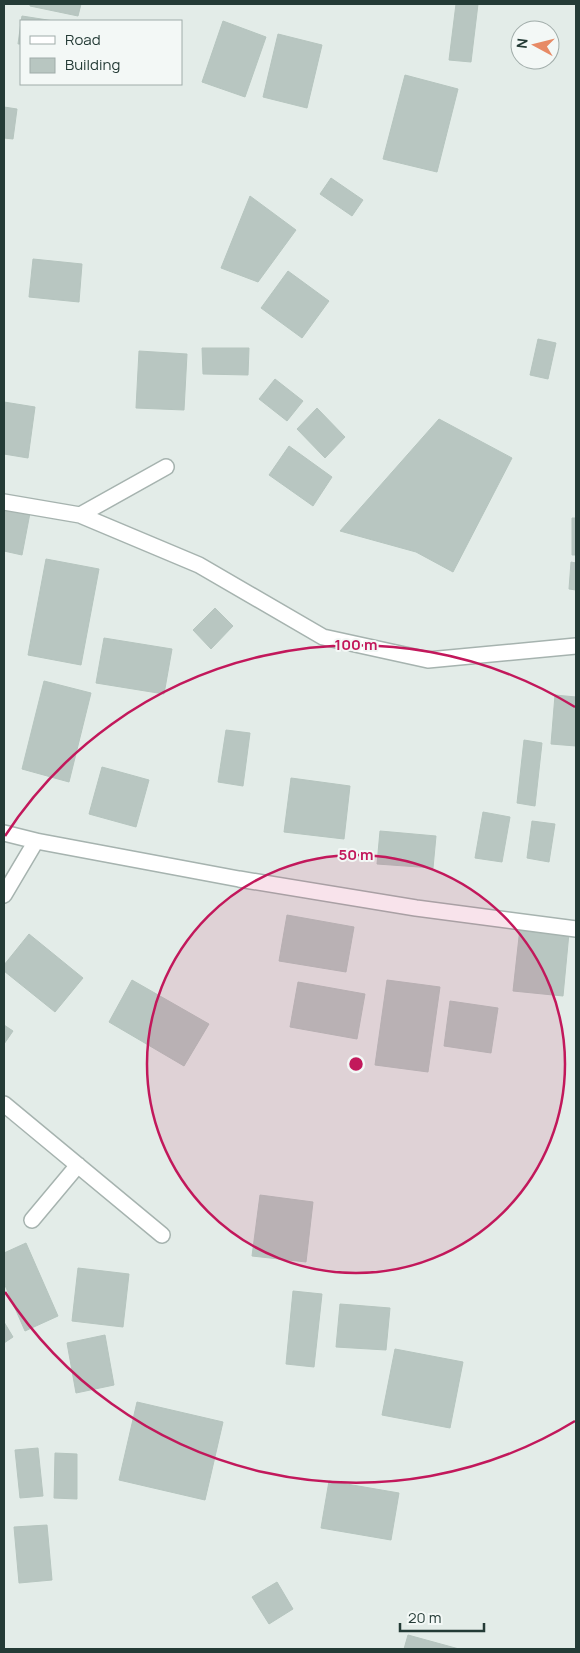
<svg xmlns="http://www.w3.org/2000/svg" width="580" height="1653" font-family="Manrope,sans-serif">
<rect width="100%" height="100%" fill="#e3ece8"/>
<path fill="#b8c6c1" stroke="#b6c5bf" d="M30 4H81L78 16 30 6Z
M456 4H478L471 62 449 60Z
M22 16 54 21H21Z
M223 21 266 37 245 97 202 82Z
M21 22V44H18Z
M278 34 322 45 307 108 263 97Z
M405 75 458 89 437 172 383 159Z
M4 107 17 109 13 139 4 138Z
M331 178 363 200 352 216 320 194Z
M250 196 296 230 258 282 221 268Z
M33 259 82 264 79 302 29 297Z
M288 271 329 301 302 338 261 308Z
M538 339 556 343 548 379 530 375Z
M202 348H249L248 375 203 374Z
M139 351 187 354 184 410 136 408Z
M275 379 303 401 287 421 259 399Z
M4 402 35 407 28 458 4 454Z
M317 408 345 437 325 458 297 429Z
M439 419 512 458 453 572 416 552 340 531Z
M289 446 332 477 313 506 269 475Z
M4 508 30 513 22 555 4 551Z
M572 518H576V555H572Z
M46 559 99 569 81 665 28 655Z
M571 562 576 563V590L569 589Z
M215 608 233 626 211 649 193 630Z
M104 638 172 649 164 694 96 683Z
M44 681 91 693 69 782 22 769Z
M555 695 576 697V746L551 744Z
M226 730 250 733 243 786 218 782Z
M524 740 542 743 535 806 517 803Z
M102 767 149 780 136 827 89 814Z
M291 778 350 786 344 839 284 832Z
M483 812 510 817 502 862 475 858Z
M532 821 555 824 549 862 527 858Z
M380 831 436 836 433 868 377 864Z
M287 915 354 927 346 972 279 961Z
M520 928 569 933 563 996 513 991Z
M29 934 83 978 55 1012 4 971V965Z
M132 980 209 1024 184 1066 109 1022Z
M387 980 440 987 428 1072 375 1065Z
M298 982 365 994 357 1039 290 1027Z
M450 1001 498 1008 491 1053 444 1046Z
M4 1025 13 1031 4 1044Z
M260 1195 313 1202 306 1262 252 1256Z
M26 1243 58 1316 25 1331 4 1283V1253Z
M78 1268 129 1274 123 1327 72 1321Z
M293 1291 322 1294 314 1367 286 1364Z
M340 1304 390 1308 386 1350 336 1347Z
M4 1322 13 1337 4 1343Z
M105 1335 114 1385 76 1393 67 1343Z
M395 1349 463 1362 450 1428 382 1415Z
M137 1402 223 1422 205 1500 119 1480Z
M38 1448 43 1496 20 1498 15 1450Z
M55 1453 77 1454V1499L54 1498Z
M329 1481 399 1493 391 1540 321 1528Z
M47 1525 52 1580 19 1583 14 1527Z
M277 1582 293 1609 269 1624 252 1597Z
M408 1635 459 1649H404Z"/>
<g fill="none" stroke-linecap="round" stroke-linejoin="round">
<defs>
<path id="minor" d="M4 502 80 515 199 565 323 637 428 660 576 646
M80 515 166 467
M4 833 36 841 239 879 416 908 576 929
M4 895 36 841
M4 1104 162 1235
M32 1220 78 1165"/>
</defs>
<use href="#minor" stroke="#a6b3af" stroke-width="18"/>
<use href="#minor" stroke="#fff" stroke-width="15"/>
</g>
<circle cx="356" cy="1064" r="209" fill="#c2185b" fill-opacity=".12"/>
<g fill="none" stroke="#c2185b" stroke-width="2.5">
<circle cx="356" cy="1064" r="209"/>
<path d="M575 1421A419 419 0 0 1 5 1292M5 836A419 419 0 0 1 575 707"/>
</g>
<circle cx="356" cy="1064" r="8" fill="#c2185b" stroke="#f3f8f6" stroke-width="2.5"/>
<g font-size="15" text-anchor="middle" font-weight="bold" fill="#c2185b" stroke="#f3f8f6" stroke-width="4" stroke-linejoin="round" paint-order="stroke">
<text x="356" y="650">100 m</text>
<text x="356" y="860">50 m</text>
</g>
<rect width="580" height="1653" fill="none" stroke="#243b36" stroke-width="10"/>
<rect x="20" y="20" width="162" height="65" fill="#f3f8f6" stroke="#a0aca9"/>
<rect x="30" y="36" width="25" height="8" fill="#ffffff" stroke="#a0aca9"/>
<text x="65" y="45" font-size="15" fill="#243b36">Road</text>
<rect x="30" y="58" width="25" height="15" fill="#b8c6c1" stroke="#a0aca9"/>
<text x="65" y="70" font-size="15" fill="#243b36">Building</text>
<g transform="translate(535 45) rotate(277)"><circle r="24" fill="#f3f8f6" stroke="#a0aca9"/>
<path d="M0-4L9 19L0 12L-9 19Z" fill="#e78a65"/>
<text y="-8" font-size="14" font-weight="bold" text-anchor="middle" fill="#243b36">N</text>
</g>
<path d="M400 1623v8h84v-8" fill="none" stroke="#243b36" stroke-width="2.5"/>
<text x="408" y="1623" font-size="15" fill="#243b36" stroke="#f3f8f6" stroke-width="4" paint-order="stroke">20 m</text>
</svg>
